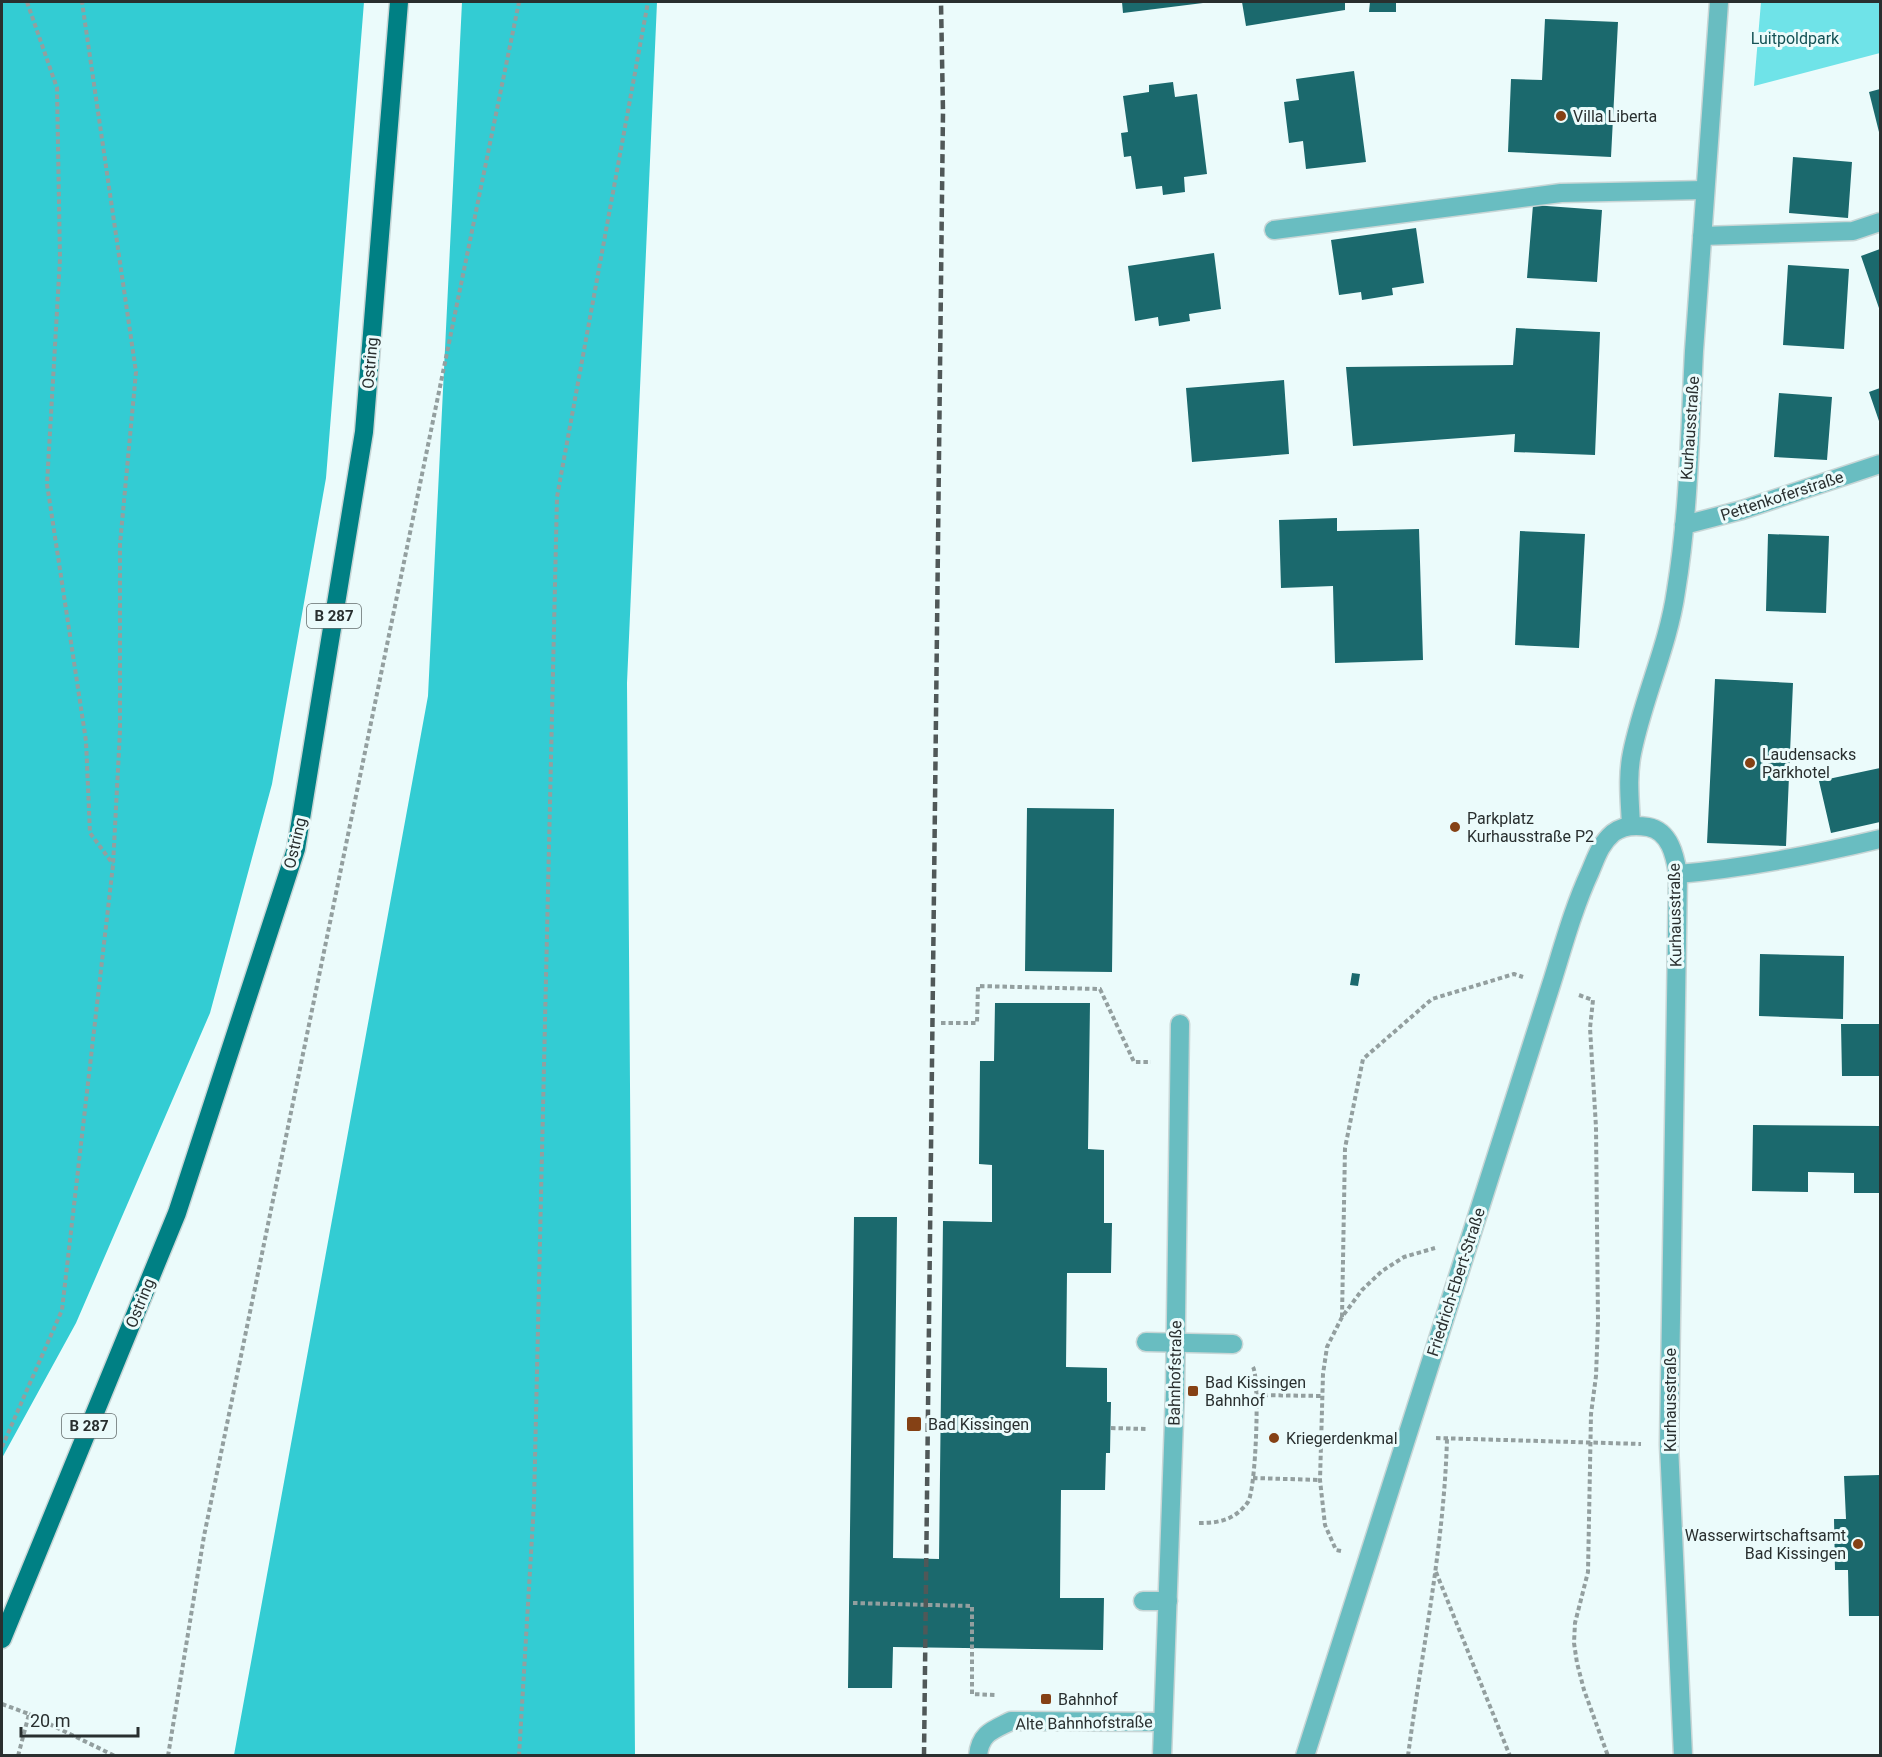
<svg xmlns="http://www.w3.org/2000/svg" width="1882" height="1757" font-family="Roboto,sans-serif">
<rect width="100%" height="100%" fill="#ebfbfb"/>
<path fill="#6fe3e8" d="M1761 2H1880V53L1754 86Z"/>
<path fill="#33ccd3" d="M2 2H364L326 478 272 784 210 1013 76 1323 2 1458Z
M462 2H657L627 683 635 1755H234L428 696Z"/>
<path fill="#1b696d" d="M1122 2H1203V3L1123 13Z
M1242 2H1345V10L1246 26Z
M1370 2H1396V12H1369Z
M1545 19 1618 22 1611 157 1508 152 1511 79 1542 80Z
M1354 71 1366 162 1306 169 1303 141 1289 143 1284 102 1299 100 1296 79Z
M1173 82 1175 97 1197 94 1207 174 1184 177 1185 192 1163 195 1162 186 1136 189 1131 156 1124 157 1121 133 1128 132 1123 96 1149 92V85Z
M1880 89V136L1869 92Z
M1793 157 1852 162 1848 218 1789 213Z
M1533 205 1602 210 1597 282 1527 278Z
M1416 228 1424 283 1392 288 1393 295 1362 300 1361 292 1339 295 1331 240Z
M1880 249V311L1861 256Z
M1214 253 1221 309 1189 314 1190 321 1159 326 1158 317 1135 321 1128 266Z
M1788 265 1849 269 1844 349 1783 345Z
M1516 328 1600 332 1595 455 1514 452 1515 434 1353 446 1346 367 1513 365Z
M1284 380 1289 454 1192 462 1186 388Z
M1880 388V420L1879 421 1869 392Z
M1779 393 1832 397 1827 460 1774 457Z
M1337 518V531L1419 529 1423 660 1335 663 1333 586 1281 588 1279 520Z
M1520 531 1585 534 1579 648 1515 645Z
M1768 534 1829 536 1826 613 1766 611Z
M1715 679 1793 683 1786 846 1707 843Z
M1880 768V822L1831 833 1819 781Z
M1027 808 1114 809 1112 972 1025 971Z
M1760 954 1844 956 1843 1019 1759 1016Z
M1352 973 1360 974 1358 986 1350 985Z
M995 1003H1090L1088 1149 1104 1150V1223H1112L1111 1273H1067L1066 1367 1107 1368V1402H1111L1110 1453H1106L1105 1490H1061L1060 1598H1104L1103 1650 893 1647 892 1688H848L854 1217H897L893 1558 939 1559 943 1221 992 1222V1165L979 1164 980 1061H994Z
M1841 1024H1880V1076H1842Z
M1753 1125 1880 1126V1193H1854V1173L1808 1172V1192L1752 1191Z
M1880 1475V1616H1849L1848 1570H1835L1834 1519H1846L1844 1476Z"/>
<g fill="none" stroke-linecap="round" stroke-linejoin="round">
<defs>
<path id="lane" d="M1274 230 1561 193 1705 190
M1678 874C1747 868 1813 855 1880 839
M1146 1342 1233 1344
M1143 1601H1168"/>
<path id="street" d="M1702 236 1853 231 1880 222
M1684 525 1742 510 1880 464
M1631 826C1630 801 1627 777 1632 753 1643 698 1668 647 1676 591 1689 512 1690 431 1694 351 1702 234 1711 118 1719 2
M978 1756C980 1733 993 1730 1011 1721L1163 1722
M1162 1756 1175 1392 1180 1024
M1305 1756 1551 985C1563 947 1573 909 1590 872 1596 858 1600 844 1613 833 1622 826 1636 825 1648 827 1670 831 1675 856 1678 874L1669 1445 1683 1756"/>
<path id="primary" d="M2 1639 177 1213 296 849 364 432 399 2"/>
</defs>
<use href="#lane" stroke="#c8d6d6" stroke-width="21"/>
<use href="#street" stroke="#c8d6d6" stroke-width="21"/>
<use href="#primary" stroke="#c8d6d6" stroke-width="21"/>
<path stroke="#939f9f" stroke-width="4" stroke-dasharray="4.5 3" stroke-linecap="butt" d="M27 2 57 88 60 259 47 484 86 741 90 833 113 864
M1579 995 1593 1000 1590 1028 1596 1127 1598 1322 1596 1376 1591 1414 1588 1572 1575 1623 1574 1643 1577 1663 1584 1690 1608 1756
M941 1023H977L978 986 1100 989 1134 1062H1151
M1342 1317 1345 1148 1363 1059 1432 999 1514 974 1523 977
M1256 1395 1323 1396
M1111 1428 1146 1429
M1321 1436 1378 1437
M1436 1438 1641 1444
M2 1447 62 1310 113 865 120 731V544L136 372 82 2
M1253 1478 1320 1480
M1199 1523C1219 1523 1235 1520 1248 1502 1256 1489 1260 1379 1253 1367
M1341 1551 1336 1550 1325 1525 1320 1480 1323 1374 1327 1347 1342 1317 1362 1290 1382 1271 1404 1257 1435 1248
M1436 1572 1510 1756
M853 1603 972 1606V1694L995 1695
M2 1704 29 1714 18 1756
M29 1714 115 1756
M168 1756 204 1536 519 2
M519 1756 534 1503 557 497 648 2
M1408 1756C1422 1650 1444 1545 1447 1439"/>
<use href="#lane" stroke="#69bdc1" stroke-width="18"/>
<use href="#street" stroke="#69bdc1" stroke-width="18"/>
<use href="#primary" stroke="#008084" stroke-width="18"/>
<path stroke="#505858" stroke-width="4.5" stroke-dasharray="9 4.5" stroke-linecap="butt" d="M924 1756 942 196 943 112 941 2"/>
</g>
<g fill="#854115" stroke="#ebfbfb" stroke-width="2">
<circle cx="1561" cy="116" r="6"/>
<circle cx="1750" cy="763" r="6"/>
<circle cx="1455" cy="827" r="6"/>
<rect x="1187" y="1385" width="12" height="12" rx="3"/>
<rect x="906" y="1416" width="16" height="16" rx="3"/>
<circle cx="1274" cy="1438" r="6"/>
<circle cx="1858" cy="1544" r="6"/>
<rect x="1040" y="1693" width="12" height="12" rx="3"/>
</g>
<g text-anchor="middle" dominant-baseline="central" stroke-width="6" stroke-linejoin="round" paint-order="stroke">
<g fill="#ebfbfb" stroke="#636c6c" stroke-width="1.5">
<rect x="307" y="604" width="54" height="24" rx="4.5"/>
<rect x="62" y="1414" width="54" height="24" rx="4.5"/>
</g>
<g font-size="15" font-weight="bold" fill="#292f2f">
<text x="334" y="616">B 287</text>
<text x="89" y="1426">B 287</text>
</g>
<g font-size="16" fill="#145255" stroke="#ebfbfb">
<text x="1795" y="38">Luitpoldpark</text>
</g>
<g font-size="16" fill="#292f2f" stroke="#ebfbfb" text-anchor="start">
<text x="1573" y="116">Villa Liberta</text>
<text x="1762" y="754">Laudensacks<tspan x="1762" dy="18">Parkhotel</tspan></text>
<text x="1467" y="818">Parkplatz<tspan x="1467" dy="18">Kurhausstraße P2</tspan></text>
<text x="1205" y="1382">Bad Kissingen<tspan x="1205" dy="18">Bahnhof</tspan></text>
<text x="928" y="1424">Bad Kissingen</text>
<text x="1286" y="1438">Kriegerdenkmal</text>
<text x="1846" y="1535" text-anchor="end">Wasserwirtschaftsamt<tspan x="1846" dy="18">Bad Kissingen</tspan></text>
<text x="1058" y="1699">Bahnhof</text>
</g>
<g font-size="16" fill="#292f2f" stroke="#ebfbfb">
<text transform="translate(370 363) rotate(-85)">Ostring</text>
<text transform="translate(1690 428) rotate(-86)">Kurhausstraße</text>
<text transform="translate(1782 496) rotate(-18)">Pettenkoferstraße</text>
<text transform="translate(295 843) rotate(-77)">Ostring</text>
<text transform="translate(1675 915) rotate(-91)">Kurhausstraße</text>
<text transform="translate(1456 1282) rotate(-72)">Friedrich-Ebert-Straße</text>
<text transform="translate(140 1303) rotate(-68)">Ostring</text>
<text transform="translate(1175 1373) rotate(-89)">Bahnhofstraße</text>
<text transform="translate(1670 1400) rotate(-90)">Kurhausstraße</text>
<text transform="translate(1084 1723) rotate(-1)">Alte Bahnhofstraße</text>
</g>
</g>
<rect width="1882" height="1757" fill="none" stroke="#292f2f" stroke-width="6"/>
<path d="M21 1727v9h117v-9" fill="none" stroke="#292f2f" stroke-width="3"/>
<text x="30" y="1727" font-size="18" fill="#292f2f" stroke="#ebfbfb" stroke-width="4.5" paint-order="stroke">20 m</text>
</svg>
